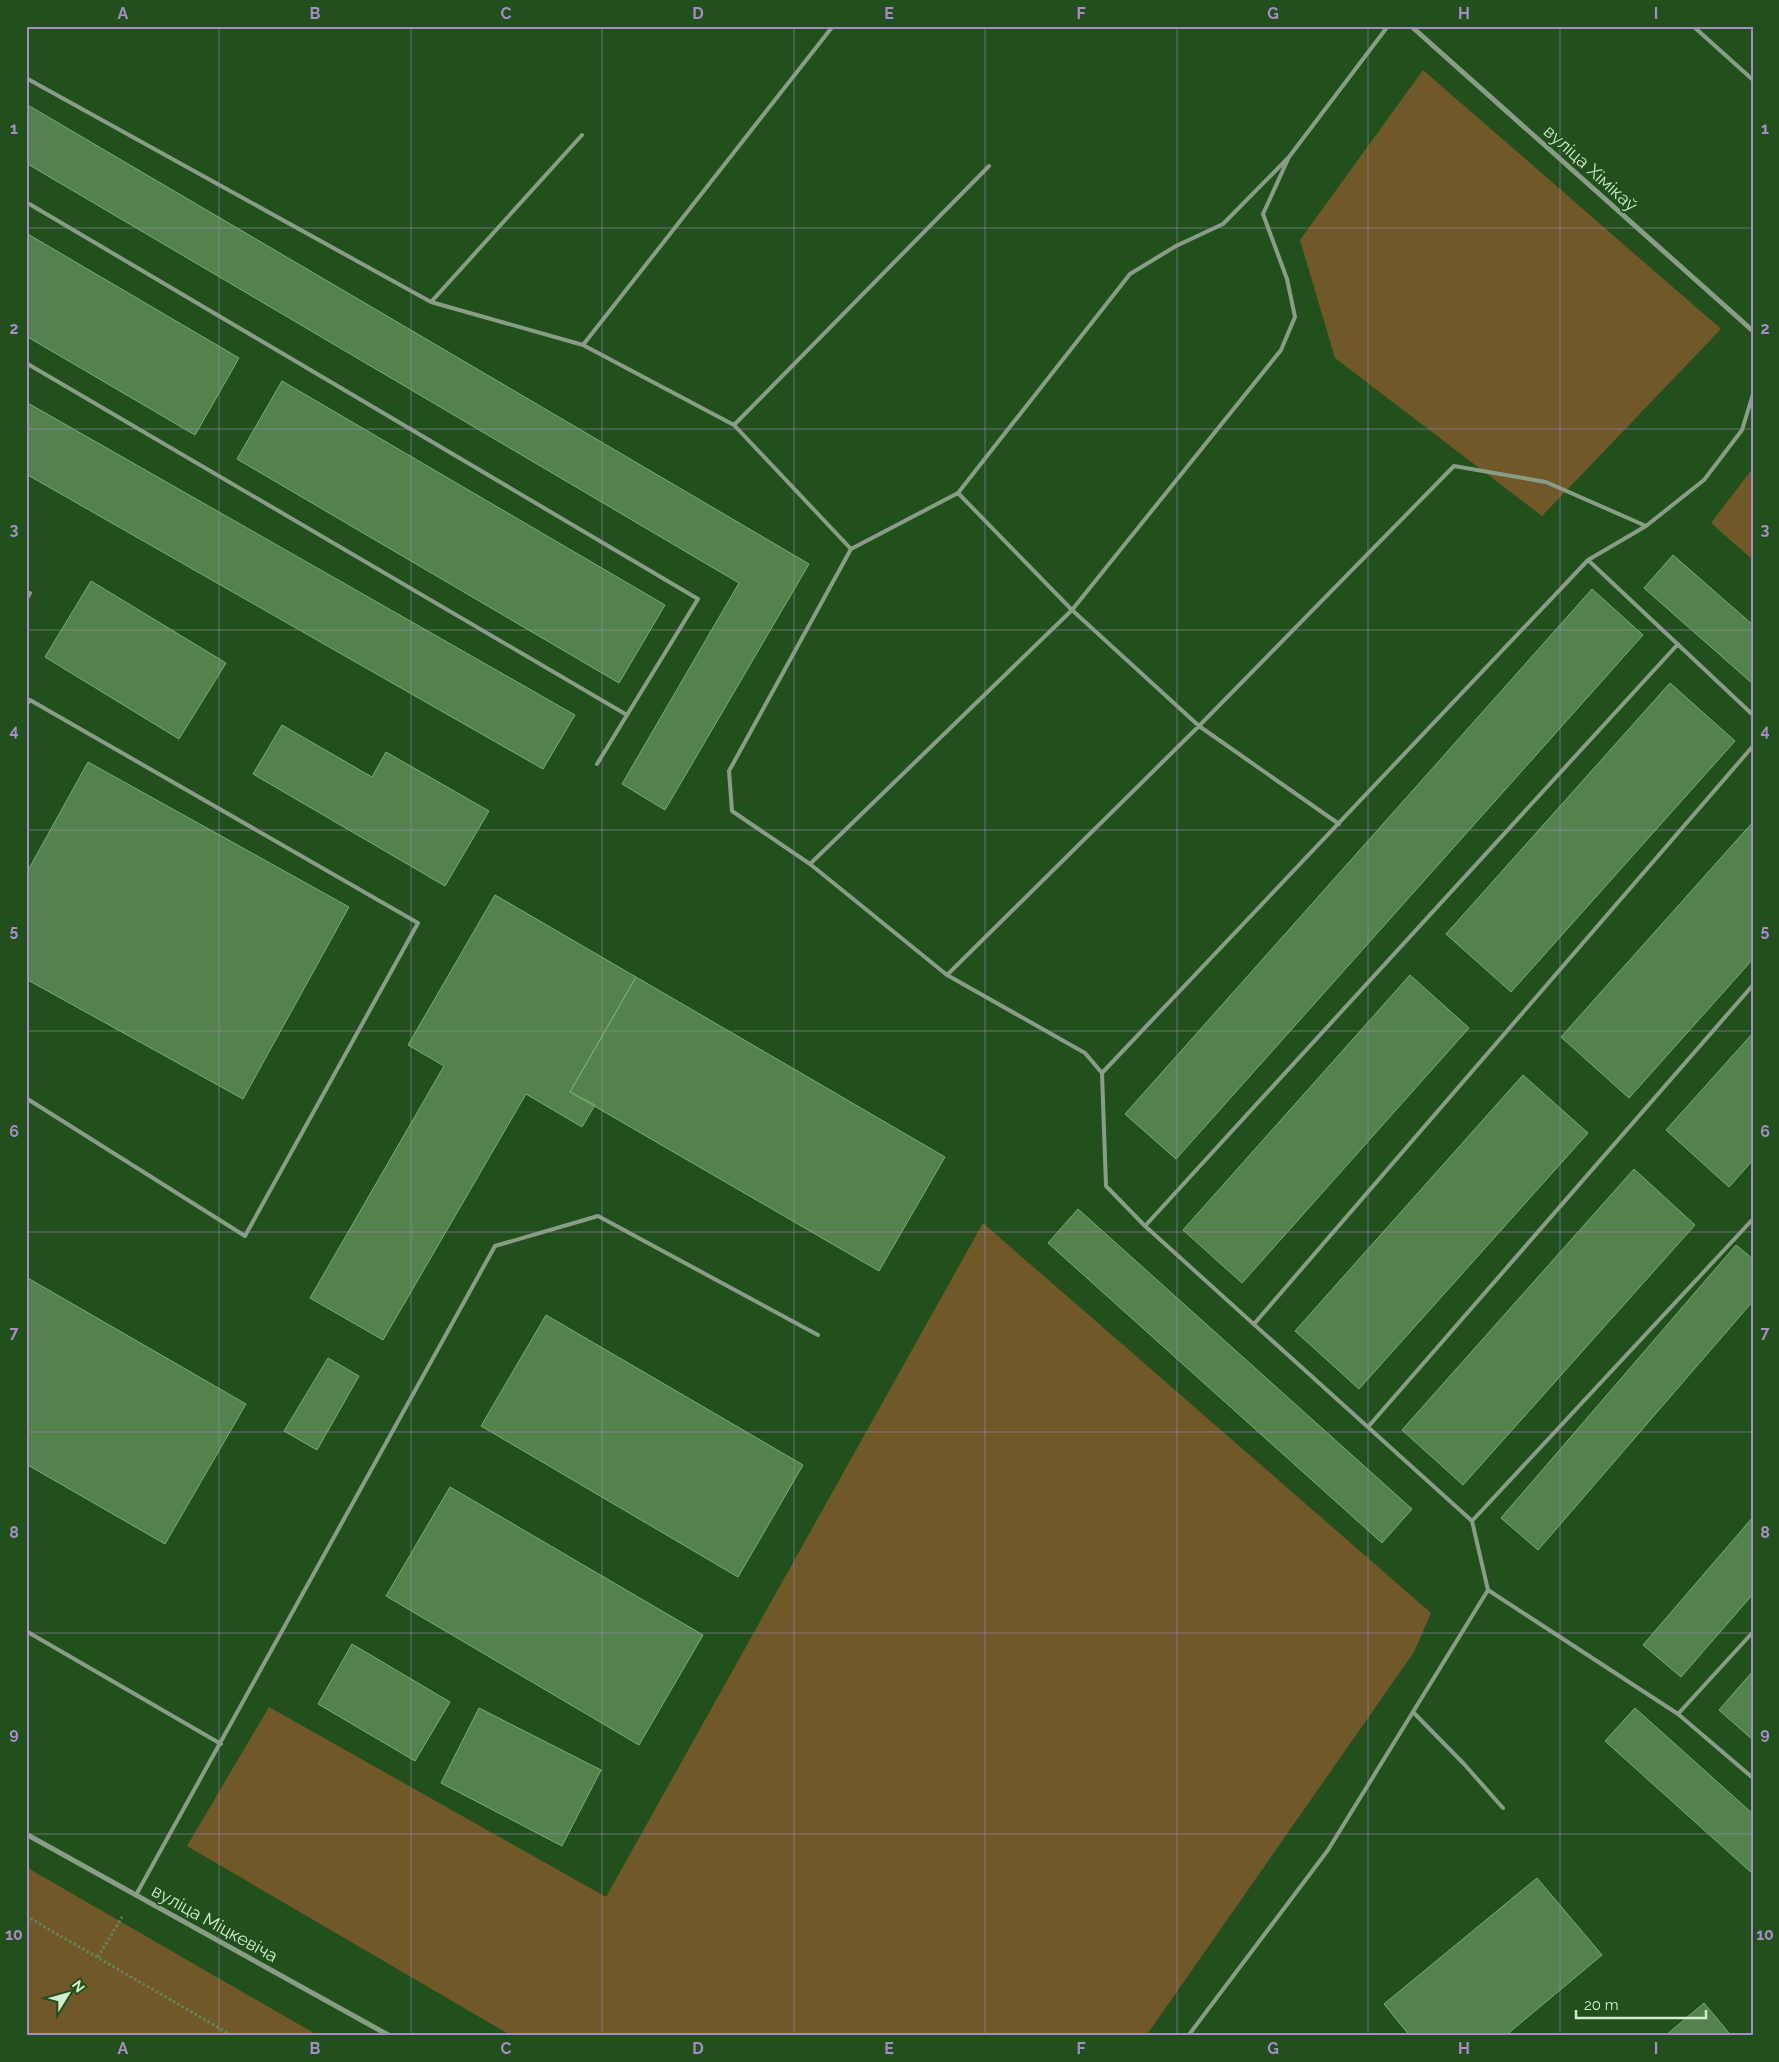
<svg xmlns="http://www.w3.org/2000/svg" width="1779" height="2062" font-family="Raleway,sans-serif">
<rect width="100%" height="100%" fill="#21501d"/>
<path fill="#715829" d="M1423 70 1721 329 1542 516 1335 358 1300 240Z
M1753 468V560L1711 523Z
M983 1223 1431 1613 1414 1652 1146 2036H512L187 1846 269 1707 606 1897Z
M26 1867 319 2036H26Z"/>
<path fill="#53824d" stroke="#7bac74" d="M26 104 809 564 665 810 622 784 739 583 26 163Z
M26 233 239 358 195 435 26 336Z
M282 381 665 605 619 683 237 459Z
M26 402 575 715 543 769 26 474Z
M1673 555 1753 625V684L1644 588Z
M91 581 226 663 179 739 45 657Z
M1592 589 1643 635 1176 1159 1125 1114Z
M1670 683 1735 741 1511 992 1446 934Z
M282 725 372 777 386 752 489 811 445 886 253 774Z
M88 762 349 907 243 1099 26 979V874Z
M1753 822V959L1629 1098 1561 1037Z
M495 895 636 977 570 1092 595 1105 582 1127 526 1094 383 1340 310 1298 444 1066 408 1045Z
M1410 975 1469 1028 1242 1283 1183 1230Z
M636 977 945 1157 879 1271 570 1092Z
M1753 1033V1160L1729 1187 1666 1130Z
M1523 1075 1588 1133 1359 1389 1295 1331Z
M1634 1169 1695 1225 1463 1485 1402 1430Z
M1078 1209 1412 1509 1382 1543 1048 1243Z
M1736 1245 1753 1259V1301L1538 1550 1501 1518Z
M26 1277 246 1404 165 1544 26 1464Z
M546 1315 803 1465 738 1577 481 1426Z
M328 1358 359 1376 317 1450 284 1431Z
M450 1487 703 1635 639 1745 386 1596Z
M1753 1517V1594L1681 1677 1643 1645Z
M352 1644 450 1702 415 1761 318 1704Z
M1753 1671V1740L1719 1710Z
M479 1708 601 1770 562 1846 441 1783Z
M1635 1708 1753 1814V1874L1605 1741Z
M1537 1878 1602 1955 1505 2036H1410L1384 2004Z
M1704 2003 1729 2033 1725 2036H1665Z"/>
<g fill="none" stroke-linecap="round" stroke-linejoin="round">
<path stroke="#60875c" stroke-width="3" stroke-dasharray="2.5 2.5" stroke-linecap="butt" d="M26 1916 233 2036
M98 1957 122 1917"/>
<path stroke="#899d86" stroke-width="4" d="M1693 26 1753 80
M26 78 431 302 583 345 734 425 851 549
M1289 157 1223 224 1176 246 1130 274 958 493 851 549 729 771 732 811 810 864 947 975 1085 1053 1102 1073 1106 1186 1145 1226 1472 1521 1488 1590 1678 1714 1753 1778
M26 202 698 599 597 764
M431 302 582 135
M583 345 833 26
M26 363 627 715
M734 425 989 166
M958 493 1072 610 1199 726 1339 824
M1588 560 1753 715
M26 600 30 593
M26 706 30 700 418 923 245 1236 26 1098
M810 864 1072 610 1281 350 1295 317 1287 279 1263 214 1289 157 1388 26
M947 975 1199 726 1454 466 1546 482 1646 526
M1102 1073 1588 560 1646 526 1704 480 1742 430 1753 394
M1145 1226 1678 644
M1254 1324 1753 746
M1368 1427 1753 985
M1472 1521 1753 1219
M26 1631 221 1744
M1413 1712 1464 1764 1503 1808
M1678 1714 1753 1632
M136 1895 495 1246 598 1216 818 1335
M1188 2036 1328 1850 1488 1590"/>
<path stroke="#899d86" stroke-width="5" d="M1411 26 1753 331
M26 1834 390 2036"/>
</g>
<path fill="none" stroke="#a78cc7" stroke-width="1" stroke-opacity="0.55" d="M219 26V2036M411 26V2036M602 26V2036M794 26V2036M985 26V2036M1177 26V2036M1368 26V2036M1560 26V2036M26 228H1753M26 429H1753M26 630H1753M26 830H1753M26 1031H1753M26 1232H1753M26 1432H1753M26 1633H1753M26 1834H1753"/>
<g text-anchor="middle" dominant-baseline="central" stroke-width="4" stroke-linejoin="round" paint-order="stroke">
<g font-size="18" fill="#d3edcf" stroke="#21501d">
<text transform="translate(1591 168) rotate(42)">вуліца Хімікаў</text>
<text transform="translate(215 1923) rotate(29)">вуліца Міцкевіча</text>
</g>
</g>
<rect width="1779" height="2062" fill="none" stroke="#21501d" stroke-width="55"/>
<g transform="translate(68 1994) rotate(53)" stroke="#21501d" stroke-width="4" paint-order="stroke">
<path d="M0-4L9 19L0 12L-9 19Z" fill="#d3edcf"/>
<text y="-8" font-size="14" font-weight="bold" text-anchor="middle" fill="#d3edcf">N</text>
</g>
<path d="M1576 2010v8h130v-8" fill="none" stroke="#d3edcf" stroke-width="2.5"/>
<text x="1584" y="2010" font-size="15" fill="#d3edcf" stroke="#21501d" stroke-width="4" paint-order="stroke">20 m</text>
<rect x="28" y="28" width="1724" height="2006" fill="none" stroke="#a78cc7" stroke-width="2"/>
<g font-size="16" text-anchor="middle" font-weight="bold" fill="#a78cc7">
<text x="123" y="19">A</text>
<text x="315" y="19">B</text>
<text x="506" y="19">C</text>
<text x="698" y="19">D</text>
<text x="889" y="19">E</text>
<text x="1081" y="19">F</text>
<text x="1273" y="19">G</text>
<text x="1464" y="19">H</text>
<text x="1656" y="19">I</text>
<text x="14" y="134">1</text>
<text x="1765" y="134">1</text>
<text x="14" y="334">2</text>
<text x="1765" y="334">2</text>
<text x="14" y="535">3</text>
<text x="1765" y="535">3</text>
<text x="14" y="736">4</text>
<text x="1765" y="736">4</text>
<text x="14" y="936">5</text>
<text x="1765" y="936">5</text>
<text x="14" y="1137">6</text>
<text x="1765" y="1137">6</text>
<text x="14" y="1338">7</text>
<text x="1765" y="1338">7</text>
<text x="14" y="1538">8</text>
<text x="1765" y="1538">8</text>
<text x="14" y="1739">9</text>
<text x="1765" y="1739">9</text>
<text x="14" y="1940">10</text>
<text x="1765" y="1940">10</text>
<text x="123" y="2054">A</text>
<text x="315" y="2054">B</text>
<text x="506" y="2054">C</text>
<text x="698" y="2054">D</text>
<text x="889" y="2054">E</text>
<text x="1081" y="2054">F</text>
<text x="1273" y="2054">G</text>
<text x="1464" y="2054">H</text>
<text x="1656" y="2054">I</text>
</g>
</svg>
